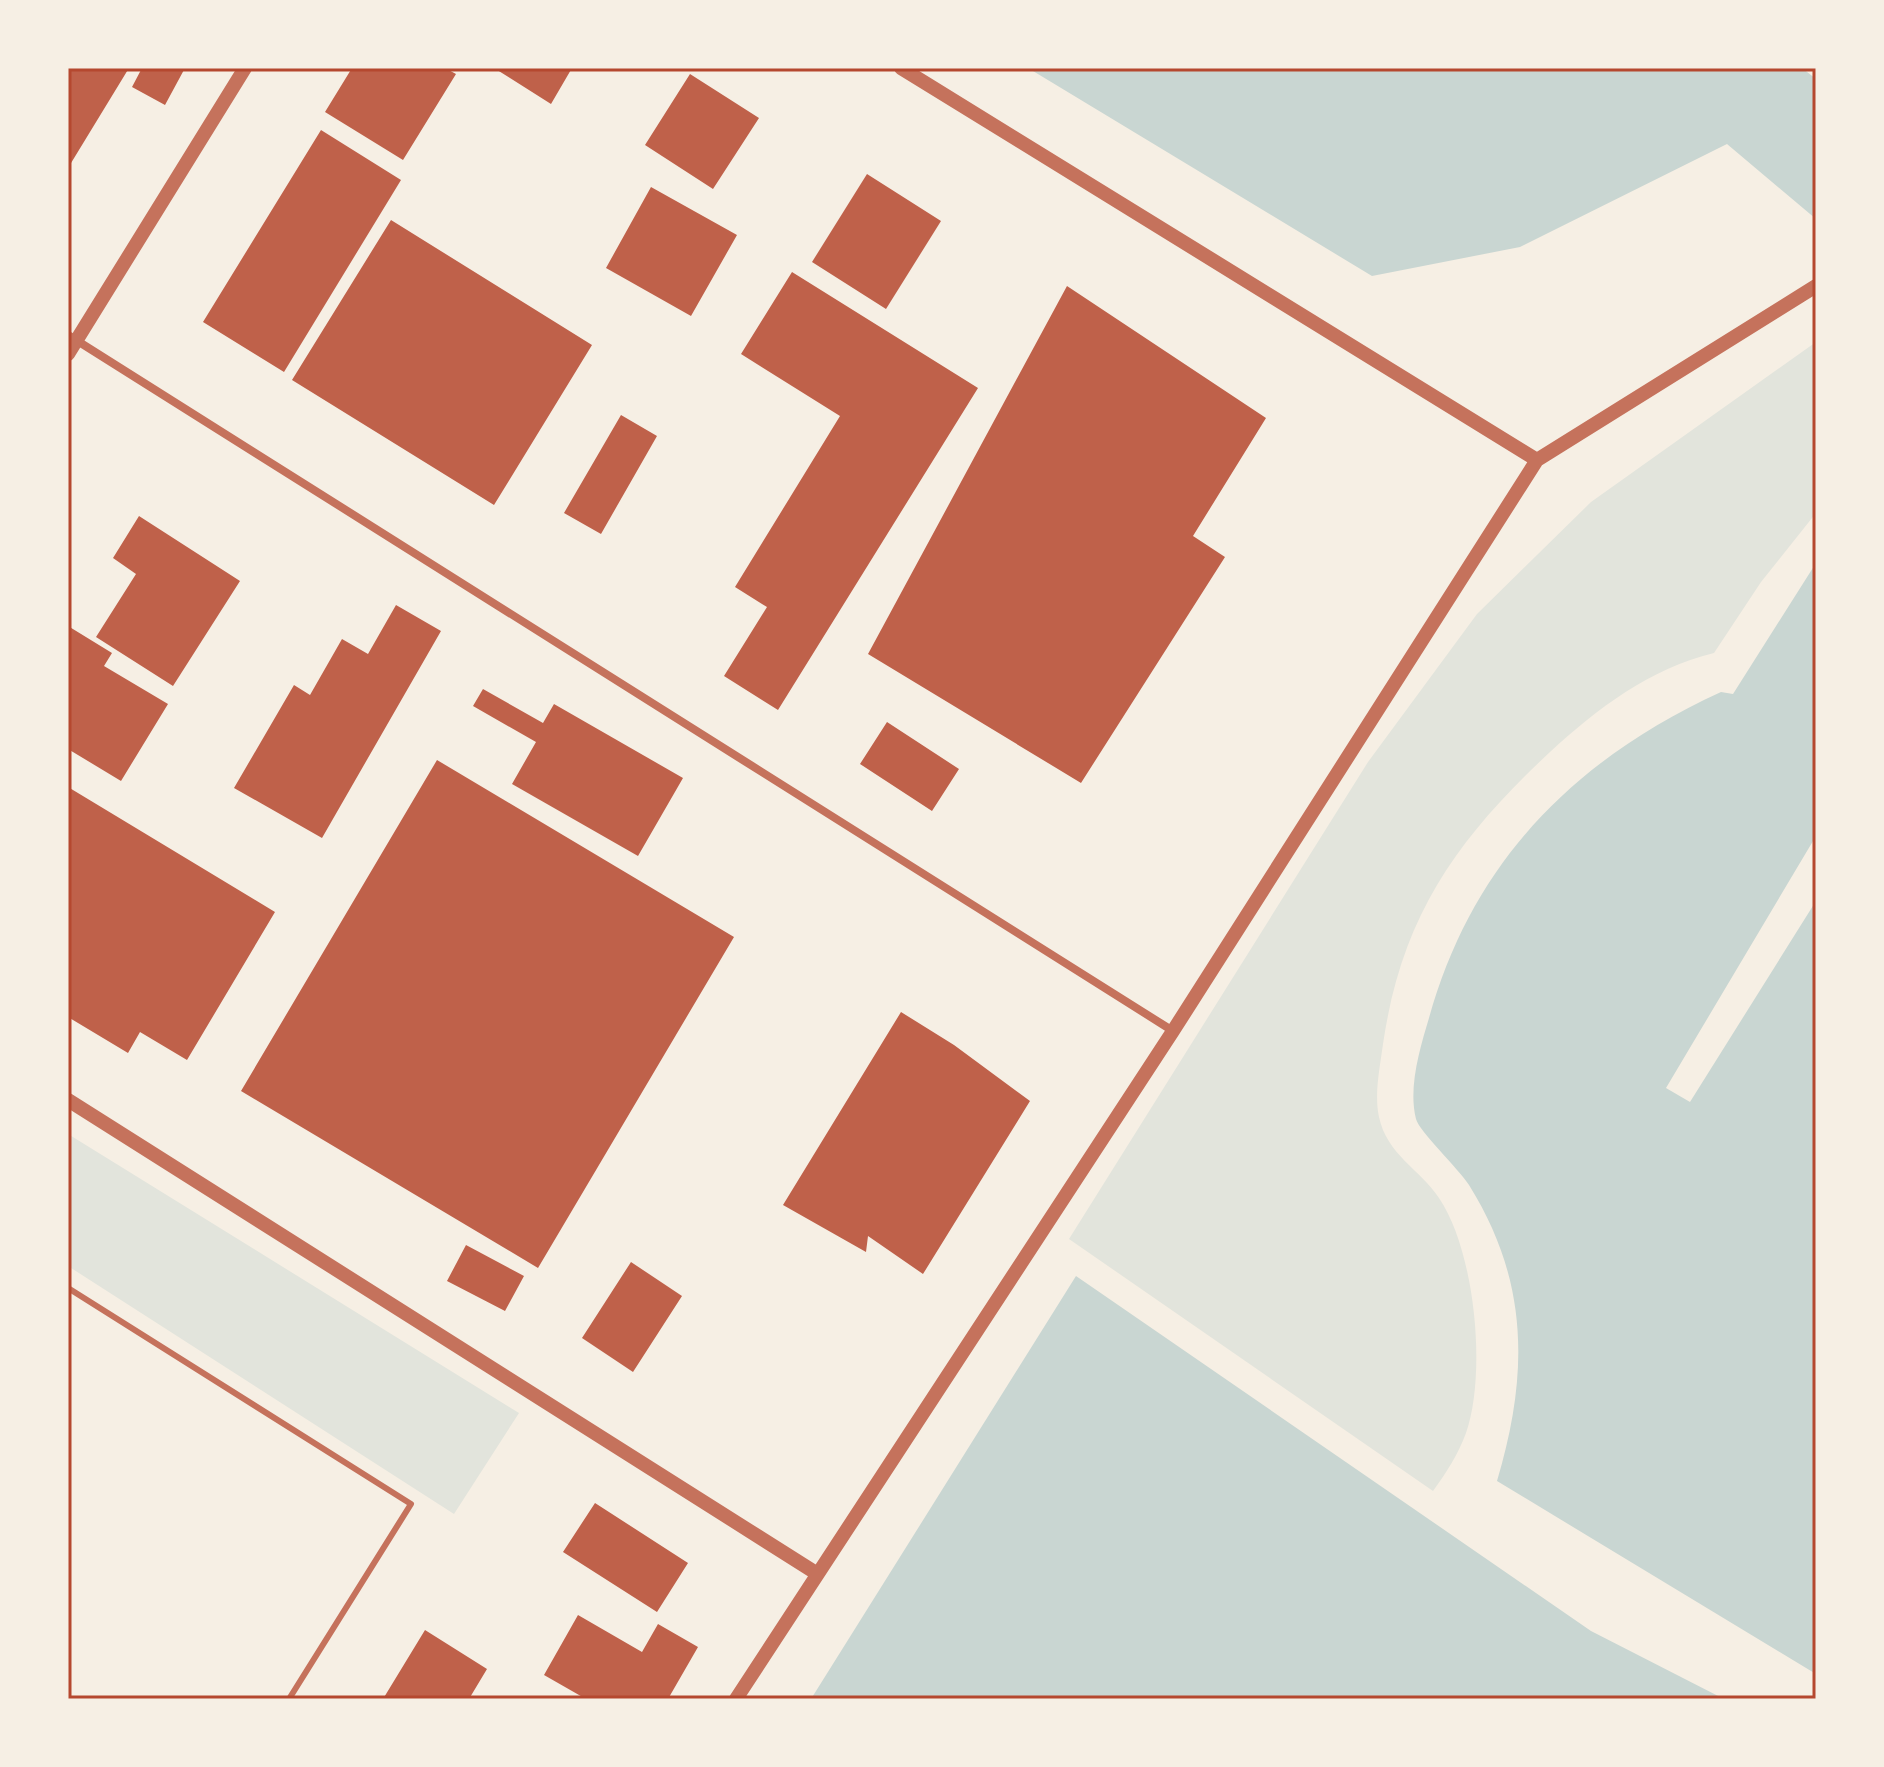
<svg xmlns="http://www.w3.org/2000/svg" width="1884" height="1767" font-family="'Asap Condensed',sans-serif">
<rect width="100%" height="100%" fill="#f6efe4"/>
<path fill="#e2e4dc" d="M1816 342V513L1761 582 1714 653C1649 669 1598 708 1550 752 1457 839 1402 915 1383 1044 1380 1067 1374 1094 1379 1117 1387 1155 1420 1169 1439 1198 1475 1251 1487 1373 1466 1433 1458 1455 1446 1473 1433 1491L1069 1239 1368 762 1477 614 1591 502Z
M68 1134 519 1413 454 1514 68 1266Z"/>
<path fill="#c9d6d2" d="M1028 68H1802L1816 79V219L1727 144 1520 247 1372 276Z
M1816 563V836L1666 1088 1690 1102 1816 901V1674L1497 1481C1529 1374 1529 1281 1469 1185 1459 1169 1419 1131 1416 1119 1408 1088 1420 1048 1429 1018 1473 861 1575 759 1721 692L1733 694Z
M1076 1276 1591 1631 1724 1699H811Z"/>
<path fill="#bf614a" d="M68 68H129L68 168Z
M142 68H185L165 105 132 87Z
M352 68H445L456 74 403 160 325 112Z
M494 68H572L551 104Z
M690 74 759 118 713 189 645 145Z
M321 130 401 180 284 372 203 322Z
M867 174 941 221 886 309 812 262Z
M651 187 737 235 691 316 606 268Z
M391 220 592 345 494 505 292 380Z
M792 272 978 388 778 710 724 676 767 607 735 587 840 416 741 354Z
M1067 286 1266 418 1193 536 1225 557 1081 783 868 654Z
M621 415 657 436 601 534 564 513Z
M139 516 240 581 173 686 96 637 136 574 113 558Z
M396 605 441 631 322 838 234 788 294 685 310 695 342 639 368 654Z
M68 626 112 653 104 666 168 704 121 781 68 749Z
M483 689 543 723 554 704 683 778 638 856 512 784 536 742 473 706Z
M887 722 959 769 932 811 860 764Z
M437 760 734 937 538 1268 241 1091Z
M68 787 275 912 187 1060 140 1032 128 1053 68 1017Z
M901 1012 954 1045 1030 1101 923 1274 868 1236 866 1252 783 1205Z
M466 1245 524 1276 505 1311 447 1281Z
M631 1262 682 1296 633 1372 582 1338Z
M595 1503 688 1563 657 1612 563 1552Z
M578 1615 642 1652 658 1624 698 1647 668 1699H586L544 1675Z
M425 1630 487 1669 469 1699H383Z"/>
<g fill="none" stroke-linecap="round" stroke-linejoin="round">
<path stroke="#c5725c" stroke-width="6" d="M68 1288 411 1504 289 1699"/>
<path stroke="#c5725c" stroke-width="8" d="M68 335 1173 1031"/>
<path stroke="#c5725c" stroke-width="14" d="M901 68 1537 460 1816 286
M68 354 245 68
M68 1100 816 1573
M736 1699 1173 1031 1537 460"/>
</g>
<rect width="1884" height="1767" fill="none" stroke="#f6efe4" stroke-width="140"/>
<rect x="70" y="70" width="1744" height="1627" fill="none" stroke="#b5482f" stroke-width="3"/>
</svg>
